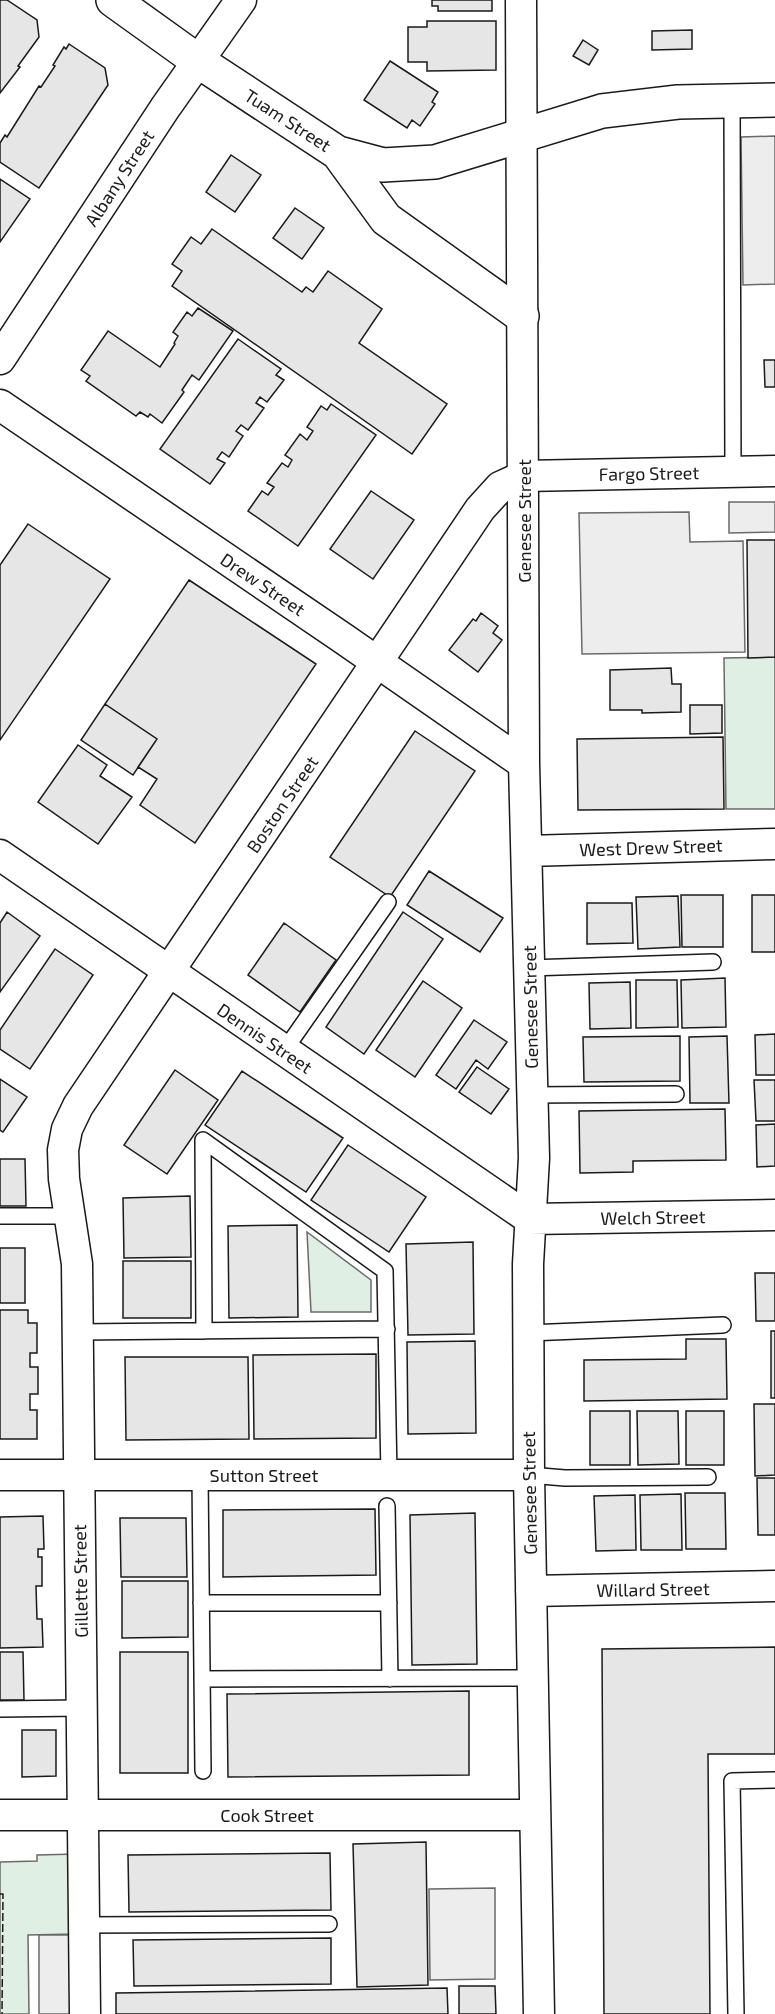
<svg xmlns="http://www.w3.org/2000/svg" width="775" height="2014" font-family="'Exo 2',sans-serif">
<rect width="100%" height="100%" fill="#fff"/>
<path fill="#e0efe3" stroke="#6a6a6a" stroke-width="1.5" d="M775 657V809H726L724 658Z
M307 1232 371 1280V1312H311Z
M78 1854 75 1934 28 1935 29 2014H0V1862L37 1861V1855Z"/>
<path fill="#ededed" stroke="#6a6a6a" stroke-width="1.5" d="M775 136V284L743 285 741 137Z
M729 502H775V532L729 533Z
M689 512 690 542 743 541 745 652 582 654 579 513Z
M495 1888V1979L430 1980 429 1889Z
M39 1935H71L72 2014H39Z"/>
<path fill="#e6e6e6" stroke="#1a1a1a" stroke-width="1.5" d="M0 0H7L37 20 39 37 18 66 20 67 0 93Z
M432 0H492V11H438V6H432Z
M427 21H496V70L427 71V62H408V27H427Z
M692 30V49L652 50V31Z
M583 40 598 50 589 65 573 56Z
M69 44 105 68 108 85 39 188 0 162V143L5 135 7 137 39 86 41 87 55 66 53 65 64 47 66 49Z
M390 61 438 92 432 102 435 104 420 126 412 120 407 128 364 100Z
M231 155 261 175 235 212 206 192Z
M0 179 30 199 0 242Z
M295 208 324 228 302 259 273 238Z
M212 229 302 292 306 287 313 292 328 271 382 309 359 343 447 404 412 454 172 286 182 271 172 264 191 237 201 244Z
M198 308 233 331 199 380 192 375 182 390 184 392 162 423 150 414 148 417 140 412 136 416 86 381 90 376 81 370 108 331 160 367 175 344 174 343 178 336 173 332 187 312 192 316Z
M238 339 281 369 276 375 284 380 267 402 260 397 256 403 264 408 248 430 241 425 236 431 243 436 229 457 222 452 217 459 225 463 210 484 160 449Z
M764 360H775V387H765Z
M331 404 376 435 298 546 248 511 262 491 268 495 274 487 267 483 282 463 288 467 292 460 285 455 300 434 307 440 313 431 307 427 321 406 327 410Z
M371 491 414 520 373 579 330 549Z
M28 524 110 579 0 740V565Z
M747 540H775V657L748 658Z
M189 580 316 664 195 843 140 805 157 779 138 767 157 739 105 704Z
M481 613 498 626 493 633 502 640 478 672 449 650 473 619 476 621Z
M671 668 672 684H681V712L642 713V710H610V670Z
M105 704 157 739 133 775 81 740Z
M690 705H722V733L690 734Z
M415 731 475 771 390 897 330 857Z
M723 737 724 809 578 810 577 739Z
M78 745 107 765 100 776 132 797 98 844 38 802Z
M429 871 503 918 480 952 407 905Z
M681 895H723V947H682Z
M752 895H775V952H752Z
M678 896 680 947 638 949 636 897Z
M587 903H632L633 943 587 944Z
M7 912 40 936 0 992V923Z
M403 912 443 939 364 1054 326 1027Z
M284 923 336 960 300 1012 248 975Z
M55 949 93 975 30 1069 0 1049V1030Z
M725 978 726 1027 682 1028 681 980Z
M636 980H677L678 1027 636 1028Z
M423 981 462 1008 415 1077 376 1050Z
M630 982 631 1028 590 1029 589 983Z
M474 1020 507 1042 488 1069 476 1060 456 1089 436 1075Z
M775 1034V1075H756L755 1035Z
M680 1036V1081L584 1082 583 1037Z
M727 1036 729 1103H690L689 1037Z
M477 1067 509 1089 491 1114 459 1092Z
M175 1070 218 1100 167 1174 124 1145Z
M242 1071 343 1138 306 1192 205 1125Z
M0 1079 27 1097 3 1132 0 1130Z
M754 1080H775V1121H756Z
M725 1109 726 1160 633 1161V1172L580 1173 579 1111Z
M775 1124V1166L757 1167 756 1125Z
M348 1145 426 1197 389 1252 311 1200Z
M0 1159H25L26 1206H0Z
M190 1196 191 1257 124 1258 123 1198Z
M297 1225 298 1317 229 1318 228 1226Z
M473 1242 474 1334 408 1335 406 1244Z
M0 1248H25V1303H0Z
M123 1261H191V1318H123Z
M755 1273H775V1321H756Z
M0 1310H28V1323H37V1353H30V1367H38V1394H30V1410H37V1439H0Z
M771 1331H775V1398H771Z
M686 1339H726L727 1399 584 1401V1360L686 1359Z
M475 1341 476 1433 408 1434 407 1342Z
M376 1354V1438L254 1439 253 1355Z
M125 1357H248L249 1439 126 1440Z
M754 1404H775V1475L755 1476Z
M590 1411H630V1465H590Z
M637 1411H678L679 1464 638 1465Z
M686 1411H724V1465H686Z
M757 1478H775V1535H758Z
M685 1493H725L726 1549H686Z
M681 1494 682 1550H641L640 1495Z
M635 1495 636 1550 596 1551 594 1496Z
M375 1509 376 1575 223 1577V1510Z
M475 1513 477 1664 412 1665 410 1515Z
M43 1516 44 1549H38V1557H42V1586H36L37 1619H42L43 1647 0 1648V1517Z
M120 1518H186L187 1577H121Z
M122 1581H188V1637L122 1638Z
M775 1647V1754H708L710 2014H604L602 1649Z
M0 1652H23L24 1700H0Z
M120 1652H188V1773H120Z
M469 1691V1775L228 1777 227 1694Z
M22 1730H56V1776L22 1777Z
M426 1842 428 1985 357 1987 353 1844Z
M330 1853 331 1910 129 1912 128 1855Z
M331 1938V1984L134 1986 133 1940Z
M459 1986H495L496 2014H459Z
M447 1988 448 2014H116V1993Z"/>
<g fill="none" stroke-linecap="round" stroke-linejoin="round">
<defs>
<path id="lane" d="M732 101 733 472
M529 968 713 962
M284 1051 388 902
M531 1095 676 1094
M0 1216H71
M204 1331 203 1140 385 1271 389 1475
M78 1332 387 1329
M528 1333 723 1325
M200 1475 203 1771
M529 1475 565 1478 708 1477
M387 1506 390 1679
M201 1603H389
M202 1679 532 1678
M0 1709 81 1708
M84 1925 329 1924
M736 2014 732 1781 775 1780"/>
<path id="street" d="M521 0 524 764 534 1158 528 1264 529 1475 539 2014
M0 359 165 108 241 0
M0 405 344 639 524 764
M527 851 775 844
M0 855 530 1219 775 1215
M0 1475H529
M531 1591 775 1586
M0 1815H534
M85 2014 77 1264 64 1179 63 1150 67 1129 78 1106 480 509 500 487 524 476 775 471"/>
<path id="secondary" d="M113 0 198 61 338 153 383 165 435 162 602 111 678 102 775 100
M338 153 386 219 522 316"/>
</defs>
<use href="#lane" stroke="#1a1a1a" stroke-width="18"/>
<use href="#street" stroke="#1a1a1a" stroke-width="33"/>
<use href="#secondary" stroke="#1a1a1a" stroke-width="36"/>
<use href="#lane" stroke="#fff" stroke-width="15"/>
<use href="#street" stroke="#fff" stroke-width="30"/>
<use href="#secondary" stroke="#fff" stroke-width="33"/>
<path stroke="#1a1a1a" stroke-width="1.5" stroke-dasharray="8 3" stroke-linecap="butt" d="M0 1894H3L2 2014"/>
</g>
<g text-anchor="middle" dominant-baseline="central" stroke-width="4.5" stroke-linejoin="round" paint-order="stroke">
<g font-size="18" fill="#1a1a1a" stroke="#fff">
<text transform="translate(288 120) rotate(33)">Tuam Street</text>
<text transform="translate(119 178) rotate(-57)">Albany Street</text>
<text transform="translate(649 473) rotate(-1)">Fargo Street</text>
<text transform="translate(524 521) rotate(-90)">Genesee Street</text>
<text transform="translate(263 584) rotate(34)">Drew Street</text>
<text transform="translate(282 804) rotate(-56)">Boston Street</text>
<text transform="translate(651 847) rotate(-2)">West Drew Street</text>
<text transform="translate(530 1007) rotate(-91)">Genesee Street</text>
<text transform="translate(265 1038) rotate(34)">Dennis Street</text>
<text transform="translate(653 1217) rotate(-1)">Welch Street</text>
<text x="264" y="1475">Sutton Street</text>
<text transform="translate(529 1493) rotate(-91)">Genesee Street</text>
<text transform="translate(80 1581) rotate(-91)">Gillette Street</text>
<text transform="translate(653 1589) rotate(-1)">Willard Street</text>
<text x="267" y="1815">Cook Street</text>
</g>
</g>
</svg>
